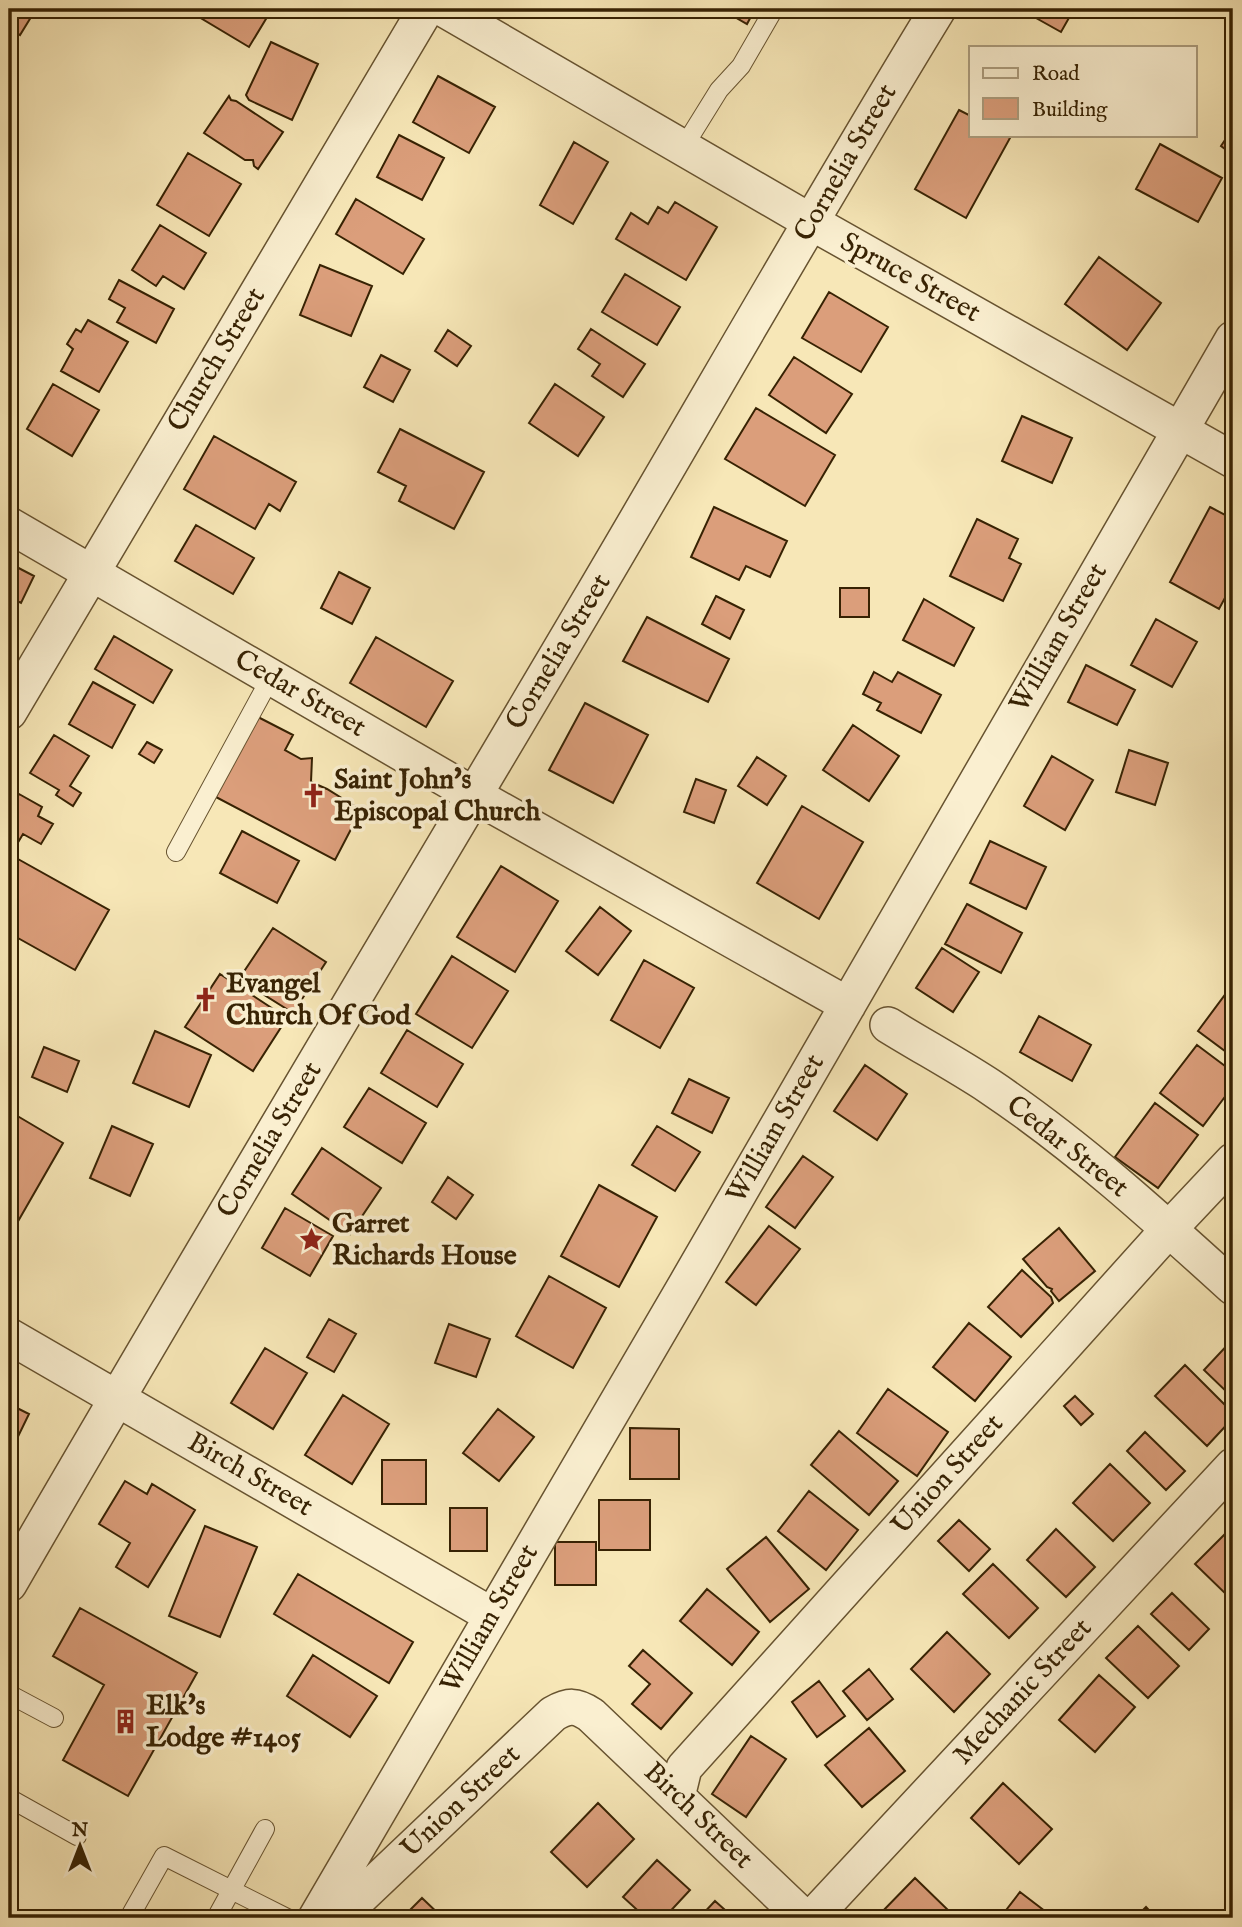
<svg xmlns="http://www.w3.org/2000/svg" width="1242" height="1927" font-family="'IM FELL English',serif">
<rect width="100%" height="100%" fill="#f7e7b7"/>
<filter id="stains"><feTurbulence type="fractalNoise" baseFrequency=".00286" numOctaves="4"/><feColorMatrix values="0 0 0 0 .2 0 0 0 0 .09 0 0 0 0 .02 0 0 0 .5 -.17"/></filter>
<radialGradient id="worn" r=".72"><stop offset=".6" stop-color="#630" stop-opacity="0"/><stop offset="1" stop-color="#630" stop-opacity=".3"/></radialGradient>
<path fill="#db9e7b" stroke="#372203" stroke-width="2" d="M9 9H36L20 35 9 28Z
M191 9H272L249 47 189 11Z
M721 9H755L747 24Z
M1020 9H1074L1061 32Z
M271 42 318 64 292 120 249 100 246 95Z
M1233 59V75L1227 71Z
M438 76 495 107 469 153 413 122Z
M229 96 231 100 236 101 283 132 258 169 254 166 253 160H245L204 133Z
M959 110 971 116V135H1004L1010 138 966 218 915 189Z
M1233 128V155L1221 146Z
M399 135 444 158 422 200 377 177Z
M574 142 608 162 573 224 540 205Z
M1160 144 1222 178 1198 222 1136 189Z
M188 153 241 184 209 236 157 205Z
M356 199 424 239 403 274 336 234Z
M675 202 717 227 686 280 616 239 631 213 648 224 658 207 668 213Z
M160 225 206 253 184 289 163 276 156 286 132 270Z
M1099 257 1161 303 1127 350 1065 304Z
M320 265 372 286 351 336 300 315Z
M625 274 680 307 657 345 602 312Z
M119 280 174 309 156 343 117 322 125 308 109 299Z
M829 292 888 327 861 372 802 338Z
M88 320 128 342 99 392 61 371 73 349 67 344 76 329 81 332Z
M591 329 645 364 623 397 592 376 600 364 578 349Z
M448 330 471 346 457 366 435 351Z
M381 355 410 370 393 402 364 387Z
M794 357 852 394 826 433 769 395Z
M53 384 99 410 72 456 27 429Z
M555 384 604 417 578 456 529 423Z
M756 408 835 455 805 506 725 459Z
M1022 416 1072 438 1052 483 1002 461Z
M400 429 484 472 454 529 399 501 406 486 378 472Z
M214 436 296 482 280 511 269 504 255 529 184 489Z
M714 507 787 541 770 577 746 566 739 580 691 557Z
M1210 507 1233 519V583L1219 609 1170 582Z
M977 519 1018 539 1009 558 1021 564 1003 601 950 576Z
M196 525 254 558 233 594 175 561Z
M9 563 34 576 21 603 9 597Z
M339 572 370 588 352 624 321 608Z
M840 588H869V617H840Z
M716 596 744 610 730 639 702 624Z
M924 599 974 628 954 666 903 640Z
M647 617 729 659 708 702 623 661Z
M1156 619 1197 642 1172 687 1131 665Z
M114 636 172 670 153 703 95 669Z
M376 637 453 681 426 727 350 683Z
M1086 665 1135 690 1117 725 1068 702Z
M874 672 892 682 898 672 941 695 921 733 877 710 881 703 863 694Z
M93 682 135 705 112 748 69 724Z
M585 703 648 735 613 803 549 770Z
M256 716 293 735 285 750 301 759 312 758 311 782 327 789 361 810 335 860 214 796Z
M853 725 899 756 869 801 823 770Z
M54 735 89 756 70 786 81 793 73 806 56 795 59 790 30 773Z
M147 742 162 750 154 763 139 754Z
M1129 750 1168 763 1155 805 1116 792Z
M1052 756 1093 780 1065 830 1024 806Z
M757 757 786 776 767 805 738 786Z
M696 779 726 790 714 823 684 812Z
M19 794 42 807 38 816 53 824 41 844 23 834 17 844 9 839V811Z
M802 806 863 842 819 919 757 883Z
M242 831 299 861 277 903 220 873Z
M990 841 1046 867 1026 909 970 883Z
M9 854 109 910 75 970 9 933Z
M501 866 558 901 515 972 457 937Z
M967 904 1022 933 1001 973 945 944Z
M600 907 631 931 598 975 566 951Z
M273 928 326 962 293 1013 239 979Z
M942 948 979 972 953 1012 916 988Z
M452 956 508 991 472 1048 416 1014Z
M644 960 694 988 660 1048 611 1020Z
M220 974 287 1018 253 1071 185 1027Z
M1227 992 1233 997V1048L1229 1054 1198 1031Z
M1039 1016 1091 1045 1072 1081 1020 1052Z
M407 1030 463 1064 437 1107 381 1073Z
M155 1031 211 1055 189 1107 133 1083Z
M1197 1045 1233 1072V1086L1203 1126 1160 1093Z
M44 1047 79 1061 67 1092 32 1077Z
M865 1065 907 1094 877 1140 834 1111Z
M689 1079 729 1098 712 1133 672 1113Z
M369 1088 426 1123 402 1163 344 1127Z
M1155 1103 1198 1135 1158 1188 1115 1157Z
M9 1111 63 1143 9 1237Z
M112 1126 153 1144 130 1196 90 1178Z
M657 1126 700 1152 675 1191 632 1165Z
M322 1148 381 1188 350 1234 292 1194Z
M803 1156 833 1177 795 1228 766 1207Z
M448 1177 473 1195 456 1219 432 1202Z
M599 1185 657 1217 619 1287 561 1256Z
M285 1208 333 1236 310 1276 262 1248Z
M1233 1214V1227L1227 1222Z
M769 1226 800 1249 756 1305 726 1282Z
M1059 1228 1095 1271 1059 1301 1051 1291 1052 1289 1047 1287 1023 1259Z
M1022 1270 1051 1297 1053 1303 1021 1337 988 1307Z
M549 1276 606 1308 573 1368 516 1336Z
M329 1319 356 1334 334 1372 307 1357Z
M969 1323 1011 1357 975 1401 933 1367Z
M449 1324 490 1339 476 1377 435 1363Z
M1233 1339V1398L1204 1370Z
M265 1348 307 1373 273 1429 231 1403Z
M1185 1365 1233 1413V1418L1207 1446 1155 1396Z
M888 1389 948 1432 917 1476 857 1433Z
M343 1395 389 1424 352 1484 305 1455Z
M1075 1396 1093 1414 1081 1425 1064 1406Z
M9 1404 29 1414 9 1455Z
M498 1409 534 1437 499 1481 463 1453Z
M630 1428 679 1429V1479H630Z
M839 1431 898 1481 869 1515 811 1465Z
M1145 1432 1185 1471 1166 1490 1127 1451Z
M382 1460H426V1504H382Z
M1110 1464 1150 1503 1113 1541 1073 1503Z
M125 1481 147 1494 152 1484 195 1510 148 1587 116 1567 130 1543 99 1524Z
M809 1491 858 1530 826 1570 778 1531Z
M599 1500H650V1550H599Z
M450 1508H487V1551H450Z
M959 1520 990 1549 969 1571 938 1541Z
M205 1526 257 1547 220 1637 169 1616Z
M1056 1529 1095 1567 1066 1597 1027 1560Z
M1227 1532 1233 1538V1601L1195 1564Z
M766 1537 809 1589 770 1622 727 1569Z
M555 1542H596V1585H555Z
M993 1564 1038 1608 1009 1638 963 1594Z
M298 1574 413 1642 389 1683 274 1614Z
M707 1589 759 1632 732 1665 680 1621Z
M1172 1593 1209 1629 1189 1650 1151 1614Z
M80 1608 197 1673 128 1796 63 1760 104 1685 53 1656Z
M1138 1626 1179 1666 1148 1698 1106 1658Z
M947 1632 990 1674 954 1712 911 1669Z
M643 1650 692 1693 661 1729 632 1704 650 1684 629 1666Z
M313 1655 377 1696 350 1737 287 1696Z
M869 1669 893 1699 867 1720 843 1691Z
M1099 1675 1135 1707 1095 1752 1059 1720Z
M819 1681 845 1716 817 1737 792 1702Z
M869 1728 905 1771 862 1807 825 1765Z
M751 1736 786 1759 746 1817 712 1794Z
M1003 1783 1052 1829 1019 1864 971 1818Z
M598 1803 634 1839 587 1887 551 1852Z
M657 1860 690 1890 664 1918H646L623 1897Z
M915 1878 950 1912 944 1918H876Z
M1020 1892 1054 1918H1000Z
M422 1898 443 1918H402Z
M715 1901 734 1918H699Z
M1146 1907 1156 1918H1135Z"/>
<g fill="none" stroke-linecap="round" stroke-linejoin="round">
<defs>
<path id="service" d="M683 148 719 90 741 66 774 9
M176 852 271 677
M9 1694 54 1718
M9 1798 77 1836
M129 1918 164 1856 287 1918
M216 1918 265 1829"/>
<path id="minor" d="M444 9 811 222 1233 460
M9 525 474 795 848 1005
M9 712 426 9
M888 1025C922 1046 957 1065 989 1086 1077 1145 1156 1217 1233 1287
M9 1336 491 1615
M9 1584C199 1255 395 930 588 603 705 405 818 205 938 9
M677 1797 684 1768 1169 1229 1233 1161
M316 1918 687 1283 1233 339
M338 1918 553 1714C569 1705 576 1705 591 1715L804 1918
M812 1918 1233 1466"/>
</defs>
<use href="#service" stroke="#675330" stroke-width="20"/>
<use href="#minor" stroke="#675330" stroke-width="38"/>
<use href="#service" stroke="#faefd0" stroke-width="18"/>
<use href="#minor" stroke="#faefd0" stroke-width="35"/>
</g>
<defs>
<symbol id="church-bare" viewBox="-9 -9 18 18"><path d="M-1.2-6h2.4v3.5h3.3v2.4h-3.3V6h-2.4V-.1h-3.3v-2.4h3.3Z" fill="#8f2418" stroke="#faefd0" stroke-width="2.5" paint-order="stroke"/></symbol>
<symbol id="sight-bare" viewBox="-9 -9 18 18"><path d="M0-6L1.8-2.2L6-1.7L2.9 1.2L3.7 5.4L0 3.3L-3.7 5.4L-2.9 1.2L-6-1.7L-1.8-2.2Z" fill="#8f2418" stroke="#faefd0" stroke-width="2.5" paint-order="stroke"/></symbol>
<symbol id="building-bare" viewBox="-9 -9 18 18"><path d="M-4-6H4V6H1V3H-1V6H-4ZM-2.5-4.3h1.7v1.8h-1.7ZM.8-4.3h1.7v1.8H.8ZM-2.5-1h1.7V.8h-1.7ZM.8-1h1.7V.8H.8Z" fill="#8f2418" stroke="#faefd0" stroke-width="2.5" paint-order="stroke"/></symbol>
</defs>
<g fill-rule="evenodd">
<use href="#church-bare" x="296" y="778" width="35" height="35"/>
<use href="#church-bare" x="188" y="982" width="35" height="35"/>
<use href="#sight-bare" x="294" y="1222" width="35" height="35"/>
<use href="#building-bare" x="108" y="1704" width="35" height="35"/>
</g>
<g text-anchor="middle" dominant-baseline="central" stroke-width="7" stroke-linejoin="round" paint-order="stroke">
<g font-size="28" fill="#372203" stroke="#faefd0">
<text transform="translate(846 163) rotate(-60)">Cornelia Street</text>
<text transform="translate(910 278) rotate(29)">Spruce Street</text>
<text transform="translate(217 360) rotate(-59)">Church Street</text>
<text transform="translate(1059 638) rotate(-60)">William Street</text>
<text transform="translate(559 652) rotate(-59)">Cornelia Street</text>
<text transform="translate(300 694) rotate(30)">Cedar Street</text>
<text transform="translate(776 1129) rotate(-60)">William Street</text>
<text transform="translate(270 1140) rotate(-59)">Cornelia Street</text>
<text transform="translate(1067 1147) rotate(38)">Cedar Street</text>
<text transform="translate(250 1475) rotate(30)">Birch Street</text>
<text transform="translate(948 1475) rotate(-48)">Union Street</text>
<text transform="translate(490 1619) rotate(-60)">William Street</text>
<text transform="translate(1023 1692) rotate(-47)">Mechanic Street</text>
<text transform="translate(461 1802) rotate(-43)">Union Street</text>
<text transform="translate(698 1816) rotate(44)">Birch Street</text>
</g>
<g font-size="28" font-weight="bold" fill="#372203" stroke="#faefd0" text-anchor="start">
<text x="334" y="780">Saint John's<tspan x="334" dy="32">Episcopal Church</tspan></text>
<text x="226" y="984">Evangel<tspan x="226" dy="32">Church Of God</tspan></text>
<text x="332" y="1224">Garret<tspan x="332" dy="32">Richards House</tspan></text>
<text x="146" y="1706">Elk's<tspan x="146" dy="32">Lodge #1405</tspan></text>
</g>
</g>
<rect width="1242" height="1927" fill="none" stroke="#f7e7b7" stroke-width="35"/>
<rect x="10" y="10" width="1221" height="1906" fill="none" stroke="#372203" stroke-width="3.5"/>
<rect x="18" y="18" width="1207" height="1892" fill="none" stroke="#372203" stroke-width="2"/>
<rect x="969" y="46" width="228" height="91" fill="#faefd0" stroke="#ac9d7e" stroke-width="2"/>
<rect x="983" y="68" width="35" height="10" fill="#faefd0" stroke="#ac9d7e" stroke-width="2"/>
<text x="1032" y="80" font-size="21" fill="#372203">Road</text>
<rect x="983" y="98" width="35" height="21" fill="#db9e7b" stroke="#ac9d7e" stroke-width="2"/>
<text x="1032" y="116" font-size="21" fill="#372203">Building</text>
<g transform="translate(80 1846)" stroke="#faefd0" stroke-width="5" paint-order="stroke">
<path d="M0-5L12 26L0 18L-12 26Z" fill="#372203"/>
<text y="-10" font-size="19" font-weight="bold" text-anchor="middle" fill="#372203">N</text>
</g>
<rect width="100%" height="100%" filter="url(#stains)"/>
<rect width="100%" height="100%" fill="url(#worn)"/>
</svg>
